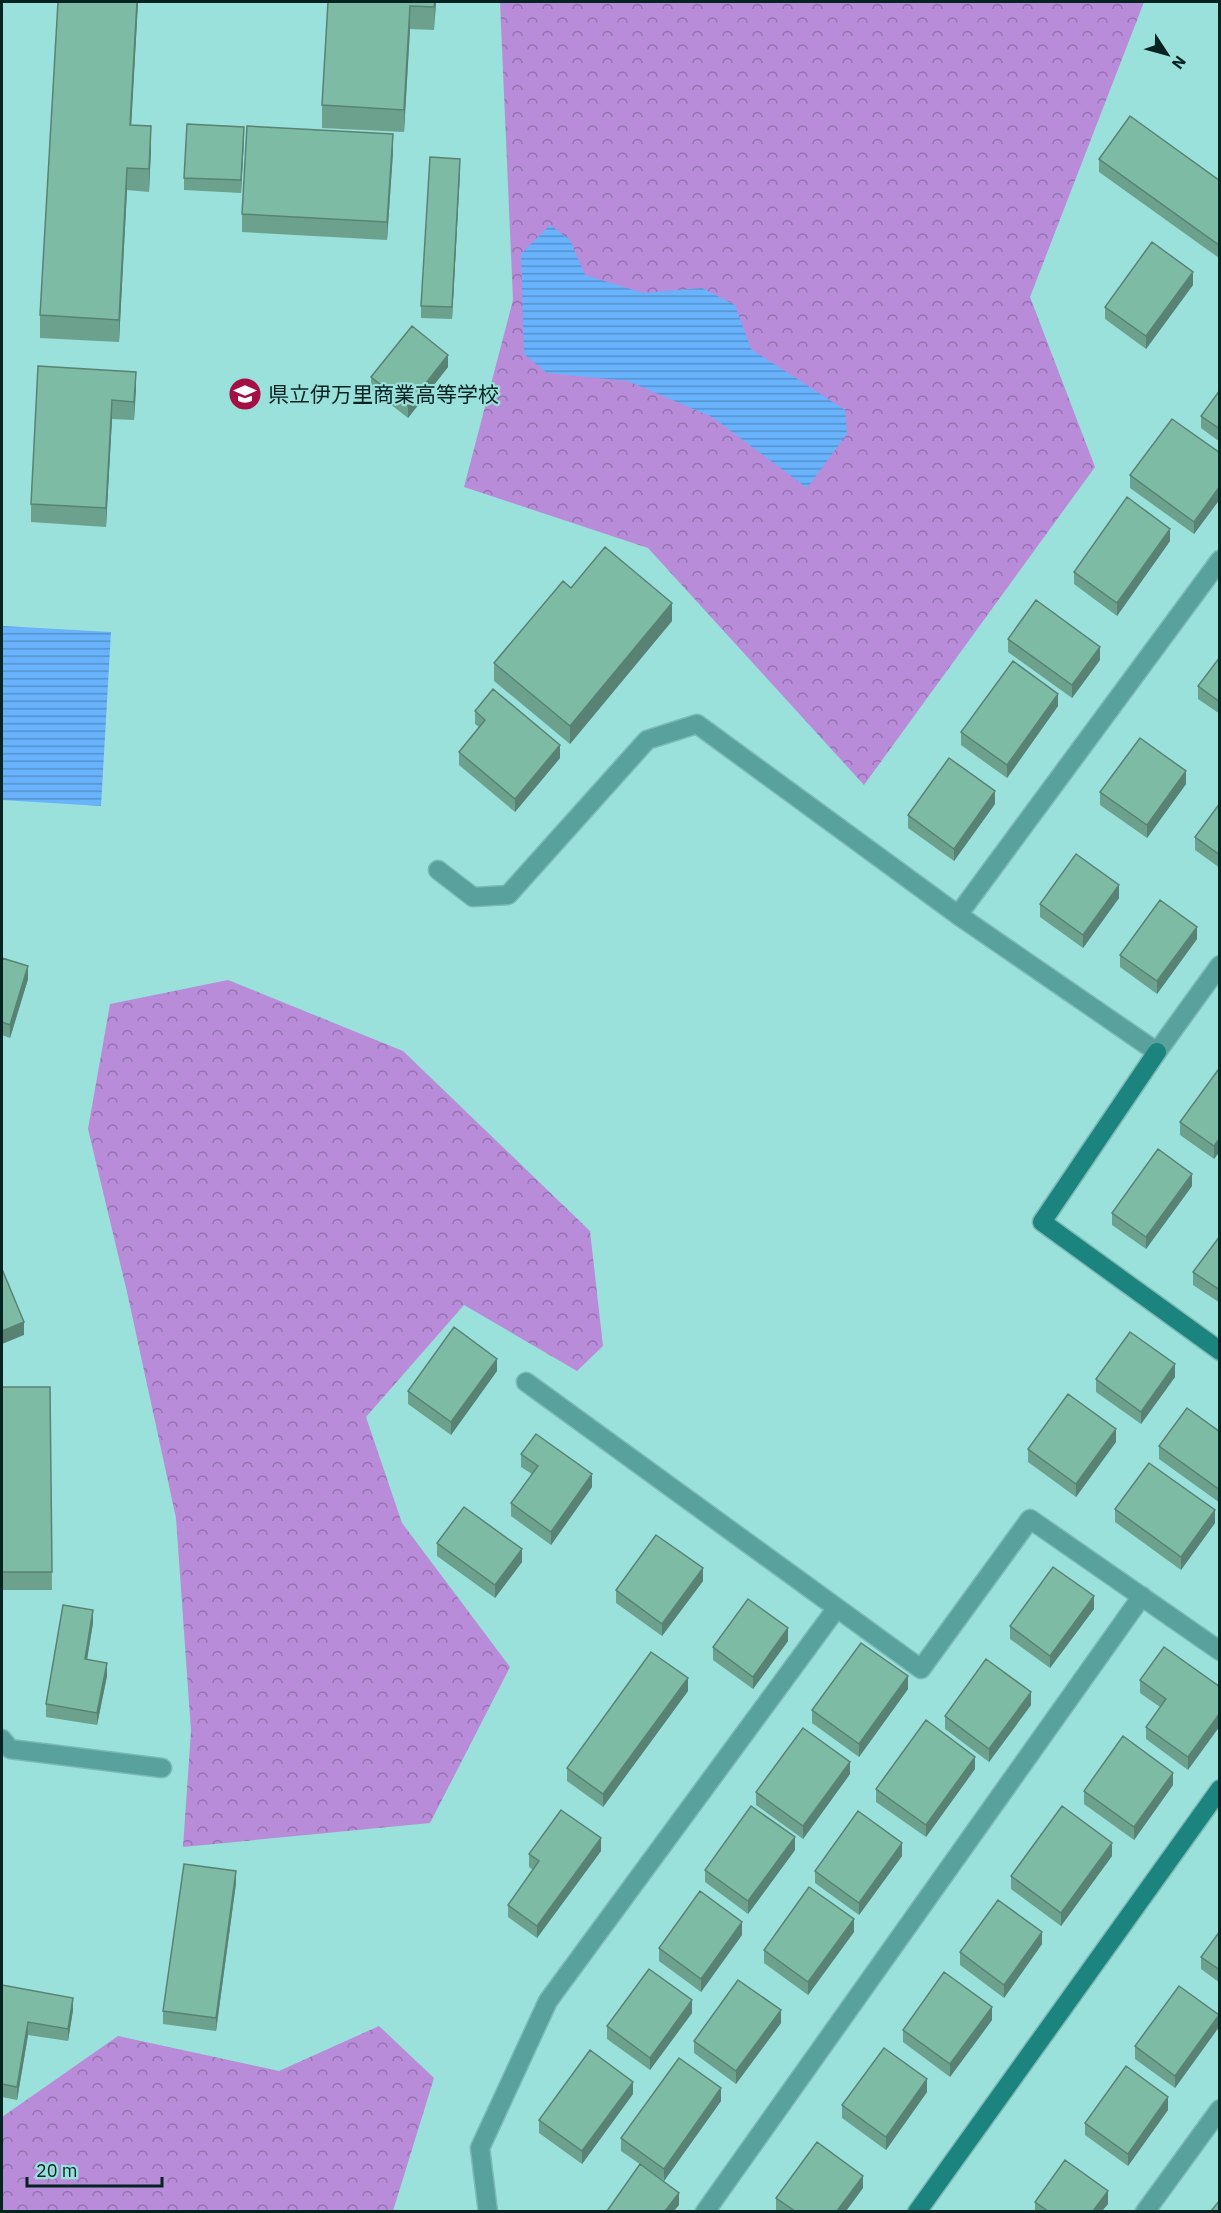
<svg xmlns="http://www.w3.org/2000/svg" width="1221" height="2213" font-family="'IBM Plex Sans','Noto Sans JP',sans-serif">
<defs>
<pattern id="forest-crowns" width="20" height="18" patternUnits="userSpaceOnUse" patternTransform="scale(1.5)"><rect width="20" height="18" fill="#b88cd9"/><path d="M2 6a3 3 0 1 1 6 0M12 15a3 3 0 1 1 6 0" fill="none" stroke="#9472b0"/></pattern>
<pattern id="water-rules" width="6" height="5" patternUnits="userSpaceOnUse" patternTransform="scale(1.5)"><rect width="6" height="5" fill="#69b3fd"/><path d="M0 2.5h6" fill="none" stroke="#5491cc"/></pattern>
</defs>
<rect width="100%" height="100%" fill="#9ae0db"/>
<path fill="url(#forest-crowns)" d="M500 2H1144L1030 297 1095 467 864 785 648 548 464 487 513 300Z
M228 980 403 1051 590 1231 603 1346 577 1371 464 1305 366 1417 402 1523 510 1667 430 1823 183 1847 191 1731 176 1518 127 1292 88 1129 110 1004Z
M379 2026 434 2078 393 2211H2V2117L118 2036 279 2071Z"/>
<path fill="url(#water-rules)" d="M550 225 570 240 585 275 643 293 702 288 735 305 751 349 845 410 847 434 807 488 712 417 628 381 547 373 524 354 521 254Z
M3 626 111 632 101 806 2 800Z"/>
<g fill="none" stroke-linecap="round" stroke-linejoin="round">
<defs>
<path id="street" d="M1220 560 958 915 1157 1052 1220 965
M438 870 473 897 508 895 647 740 697 724 958 915
M526 1382 921 1669 1030 1519 1220 1651
M2 1739 10 1749 162 1768
M488 2212 480 2148 548 2001 836 1609
M705 2212 1142 1596
M1145 2212 1220 2109"/>
<path id="secondary" d="M1157 1052 1042 1222 1220 1351
M917 2212 1220 1789"/>
</defs>
<use href="#street" stroke="#7cbab6" stroke-width="21"/>
<use href="#secondary" stroke="#7cbab6" stroke-width="21"/>
<use href="#street" stroke="#58a19c" stroke-width="18"/>
<use href="#secondary" stroke="#1c847f" stroke-width="18"/>
</g>
<path fill="#6ca18e" d="M138 2 131 125 151 149 149 192 127 190 119 342 40 338V315Z
M328 2H436L434 30 410 29 404 132 322 128V105Z
M244 139 241 193 184 190V178Z
M393 152 387 240 242 232V214Z
M1099 159 1220 181 1219 258 1099 172Z
M460 172 452 319 421 318V306Z
M1193 285 1146 349 1105 319V307Z
M448 367 408 418 371 389V377Z
M136 372 134 420 112 419 106 527 31 522V504Z
M1220 390V442L1201 428V416Z
M1220 453V499L1194 534 1130 488V475Z
M1170 541 1117 616 1074 584V572Z
M571 588 672 621 570 744 494 681V663Z
M1008 639 1100 660 1072 698 1008 652Z
M1220 657V714L1198 699V686Z
M1058 706 1007 778 961 745V732Z
M475 711 560 758 515 812 459 765V752L479 727 475 724Z
M1186 784 1147 838 1100 805V792Z
M1220 803V868L1195 850V837Z
M995 804 954 861 908 828V815Z
M1119 898 1083 948 1040 917V904Z
M1197 939 1157 994 1120 967V955Z
M2 958 28 979 10 1038 2 1035Z
M1220 1070V1151L1214 1159 1180 1135V1122Z
M1192 1186 1146 1249 1112 1225V1213Z
M1220 1236V1303L1193 1285V1272Z
M497 1371 451 1435 408 1404V1391Z
M1175 1377 1141 1424 1096 1392V1379Z
M2 1387H50L52 1590H2Z
M1220 1432V1503L1159 1459V1446Z
M1116 1442 1076 1497 1028 1462V1449Z
M521 1454 592 1487 551 1545 511 1516V1503L532 1474 521 1467Z
M1115 1509 1215 1523 1181 1570 1115 1522Z
M437 1543 522 1562 495 1598 437 1556Z
M703 1581 662 1636 616 1603V1590Z
M1094 1609 1050 1668 1010 1639V1626Z
M93 1623 87 1659 107 1676 97 1725 46 1717V1704Z
M788 1641 753 1689 713 1660V1647Z
M1140 1680 1220 1687 1188 1770 1146 1739V1727L1160 1707 1140 1693Z
M908 1689 859 1757 812 1723V1710Z
M688 1691 603 1807 567 1781V1768Z
M1031 1705 989 1762 945 1729V1716Z
M975 1769 926 1837 876 1802V1789Z
M850 1774 803 1839 756 1805V1792Z
M1173 1785 1134 1840 1084 1804V1791Z
M795 1850 748 1914 705 1882V1870Z
M601 1851 537 1938 508 1917V1905L533 1870 529 1867V1854Z
M902 1856 859 1915 815 1883V1871Z
M1112 1856 1061 1926 1011 1889V1876Z
M236 1883 216 2031 163 2024V2011Z
M1220 1931V1983L1201 1969V1957Z
M854 1932 808 1995 764 1963V1950Z
M742 1935 701 1992 659 1961V1948Z
M1042 1944 1004 1998 960 1965V1952Z
M2 1985 73 2010 68 2041 28 2035 17 2100 2 2097Z
M692 2013 650 2070 607 2039V2026Z
M992 2020 950 2077 903 2042V2030Z
M781 2023 736 2084 694 2053V2041Z
M1219 2027 1175 2088 1135 2059V2046Z
M927 2092 886 2150 842 2118V2105Z
M633 2094 582 2164 539 2133V2120Z
M721 2101 664 2181 621 2151V2138Z
M1168 2110 1128 2166 1085 2135V2123Z
M863 2188 846 2211H776V2198Z
M1035 2202 1108 2204 1102 2211H1035Z"/>
<path fill="#588374" d="M137 2H138L130 148V125Z
M435 2H436L434 30Z
M410 6V29L404 132V110Z
M151 126V149L149 192V169Z
M244 127V139L241 193V180Z
M393 134V152L387 240V222Z
M460 159V172L452 319V307Z
M127 168V190L119 342V320Z
M1193 272V285L1146 349V336Z
M448 355V367L408 418V406Z
M136 372V390L134 420V402Z
M112 400V419L106 527V508Z
M1220 486V499L1194 534V522Z
M1170 529V541L1117 616V603Z
M672 603V621L570 744V726Z
M1100 647V660L1072 698V685Z
M1058 694V706L1007 778V765Z
M560 745V758L515 812V799Z
M1186 771V784L1147 838V825Z
M995 791V804L954 861V849Z
M1119 885V898L1083 948V935Z
M1197 927V939L1157 994V981Z
M28 966V979L10 1038V1025Z
M1220 1138V1151L1214 1159V1146Z
M1192 1174V1186L1146 1249V1237Z
M24 1322V1335L2 1344V1331Z
M497 1359V1371L451 1435V1422Z
M1175 1364V1377L1141 1424V1412Z
M1116 1429V1442L1076 1497V1484Z
M592 1474V1487L551 1545V1532Z
M1215 1510V1523L1181 1570V1557Z
M522 1549V1562L495 1598V1585Z
M703 1568V1581L662 1636V1624Z
M1094 1596V1609L1050 1668V1656Z
M93 1610V1623L85 1672V1659Z
M788 1628V1641L753 1689V1677Z
M107 1663V1676L97 1725V1713Z
M908 1676V1689L859 1757V1744Z
M688 1678V1691L603 1807V1794Z
M1031 1692V1705L989 1762V1749Z
M1220 1713V1726L1188 1770V1757Z
M975 1757V1769L926 1837V1825Z
M850 1762V1774L803 1839V1826Z
M1173 1773V1785L1134 1840V1827Z
M795 1837V1850L748 1914V1901Z
M601 1838V1851L537 1938V1926Z
M902 1843V1856L859 1915V1903Z
M1112 1843V1856L1061 1926V1913Z
M236 1871V1883L216 2031V2018Z
M854 1919V1932L808 1995V1982Z
M742 1922V1935L701 1992V1979Z
M1042 1932V1944L1004 1998V1985Z
M73 1998V2010L68 2041V2029Z
M692 2000V2013L650 2070V2058Z
M992 2007V2020L950 2077V2064Z
M781 2010V2023L736 2084V2071Z
M1219 2015V2027L1175 2088V2076Z
M28 2022V2035L17 2100V2087Z
M927 2079V2092L886 2150V2137Z
M633 2082V2094L582 2164V2151Z
M721 2088V2101L664 2181V2169Z
M1168 2097V2110L1128 2166V2154Z
M863 2176V2188L846 2211H837Z
M1108 2191V2204L1102 2211H1093Z
M679 2193V2205L674 2211H665Z"/>
<path fill="#7ebba5" stroke="#588374" stroke-width="1.5" d="M58 2H137L130 125 151 126 149 169 127 168 119 320 40 315Z
M328 2H435L434 7 410 6 404 110 322 105Z
M1130 116 1220 181 1219 245 1099 159Z
M187 124 244 127 241 180 184 178Z
M247 126 393 134 387 222 242 214Z
M430 157 460 159 452 307 421 306Z
M1152 242 1193 272 1146 336 1105 307Z
M412 326 448 355 408 406 371 377Z
M38 366 136 372 134 402 112 400 106 508 31 504Z
M1220 390V429L1201 416Z
M1172 419 1220 453V486L1194 522 1130 475Z
M1127 497 1170 529 1117 603 1074 572Z
M605 547 672 603 570 726 494 663 563 581 571 588Z
M1036 600 1100 647 1072 685 1008 639Z
M1220 657V702L1198 686Z
M1013 661 1058 694 1007 765 961 732Z
M493 689 560 745 515 799 459 752 485 720 475 711Z
M1140 738 1186 771 1147 825 1100 792Z
M949 758 995 791 954 849 908 815Z
M1220 803V855L1195 837Z
M1076 854 1119 885 1083 935 1040 904Z
M1160 900 1197 927 1157 981 1120 955Z
M2 958 28 966 10 1025 2 1022Z
M1218 1070H1220V1138L1214 1146 1180 1122Z
M1158 1149 1192 1174 1146 1237 1112 1213Z
M1220 1236V1290L1193 1272Z
M2 1269 24 1322 2 1331Z
M454 1327 497 1359 451 1422 408 1391Z
M1130 1332 1175 1364 1141 1412 1096 1379Z
M2 1387H50L52 1572H2Z
M1068 1394 1116 1429 1076 1484 1028 1449Z
M1187 1408 1220 1432V1490L1159 1446Z
M536 1434 592 1474 551 1532 511 1503 538 1466 521 1454Z
M1149 1463 1215 1510 1181 1557 1115 1509Z
M464 1507 522 1549 495 1585 437 1543Z
M656 1535 703 1568 662 1624 616 1590Z
M1053 1567 1094 1596 1050 1656 1010 1626Z
M748 1599 788 1628 753 1677 713 1647Z
M63 1605 93 1610 85 1659 107 1663 97 1713 46 1704Z
M861 1643 908 1676 859 1744 812 1710Z
M1164 1647 1220 1687V1713L1188 1757 1146 1727 1166 1699 1140 1680Z
M651 1652 688 1678 603 1794 567 1768Z
M986 1659 1031 1692 989 1749 945 1716Z
M926 1720 975 1757 926 1825 876 1789Z
M803 1728 850 1762 803 1826 756 1792Z
M1123 1736 1173 1773 1134 1827 1084 1791Z
M751 1806 795 1837 748 1901 705 1870Z
M1062 1806 1112 1843 1061 1913 1011 1876Z
M561 1810 601 1838 537 1926 508 1905 539 1861 529 1854Z
M858 1811 902 1843 859 1903 815 1871Z
M184 1864 236 1871 216 2018 163 2011Z
M809 1887 854 1919 808 1982 764 1950Z
M700 1891 742 1922 701 1979 659 1948Z
M998 1900 1042 1932 1004 1985 960 1952Z
M1220 1931V1970L1201 1957Z
M649 1969 692 2000 650 2058 607 2026Z
M944 1972 992 2007 950 2064 903 2030Z
M738 1980 781 2010 736 2071 694 2041Z
M2 1985 73 1998 68 2029 28 2022 17 2087 2 2084Z
M1179 1986 1219 2015 1175 2076 1135 2046Z
M884 2048 927 2079 886 2137 842 2105Z
M590 2050 633 2082 582 2151 539 2120Z
M679 2058 721 2088 664 2169 621 2138Z
M1126 2066 1168 2097 1128 2154 1085 2123Z
M817 2142 863 2176 837 2211H795L776 2198Z
M1065 2160 1108 2191 1093 2211H1048L1035 2202Z
M640 2164 679 2193 665 2211H607Z
M1220 2200V2211H1211Z"/>
<defs>
<symbol id="school-disc" viewBox="-11 -11 22 22"><circle r="9.5" fill="#a60f43" stroke="#9ae0db"/><path d="M0-5L7-2L0 1L-7-2ZM-4 1L0 2.5L4 1V4Q0 6-4 4Z" fill="#fff"/></symbol>
</defs>
<g fill-rule="evenodd">
<use href="#school-disc" x="226" y="375" width="38" height="38"/>
</g>
<g text-anchor="middle" dominant-baseline="central" stroke-width="4.5" stroke-linejoin="round" paint-order="stroke">
<g font-size="21" fill="#052321" stroke="#9ae0db" text-anchor="start">
<text x="268" y="394">県立伊万里商業高等学校</text>
</g>
</g>
<rect width="1221" height="2213" fill="none" stroke="#052321" stroke-width="6"/>
<g transform="translate(1167 54) rotate(126)" stroke="#9ae0db" stroke-width="4.5" paint-order="stroke">
<path d="M0-4.5L10 22L0 15L-10 22Z" fill="#052321"/>
<text y="-9" font-size="16" font-weight="bold" text-anchor="middle" fill="#052321">N</text>
</g>
<path d="M27 2177v9h135v-9" fill="none" stroke="#052321" stroke-width="3"/>
<text x="36" y="2177" font-size="18" fill="#052321" stroke="#9ae0db" stroke-width="4.5" paint-order="stroke">20 m</text>
</svg>
